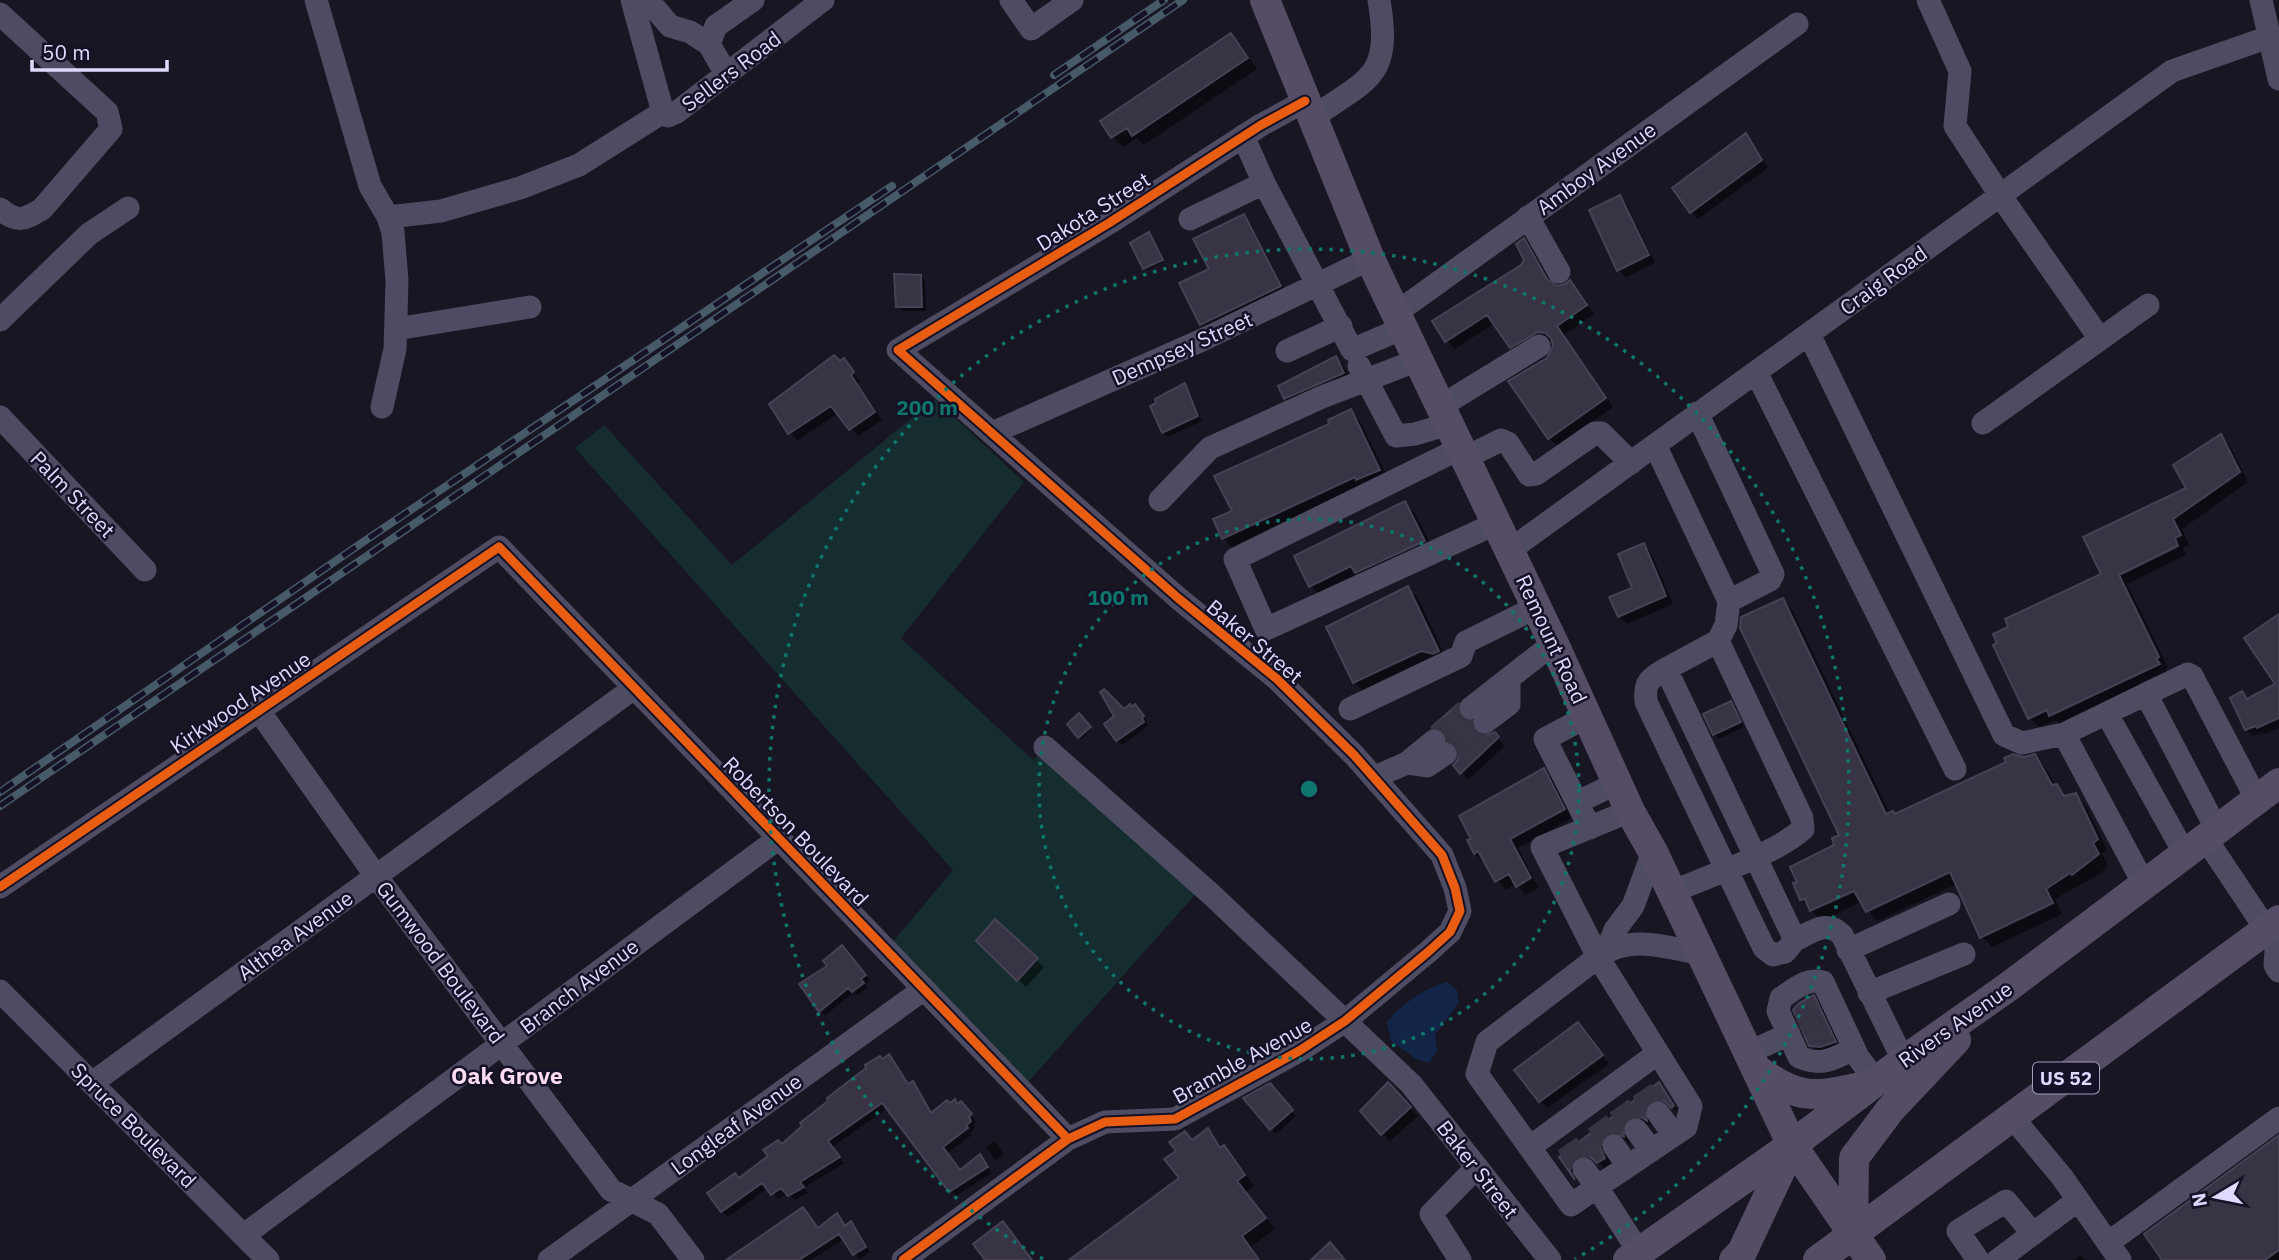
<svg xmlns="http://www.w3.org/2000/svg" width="2279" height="1260" font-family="'IBM Plex Sans',sans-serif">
<rect width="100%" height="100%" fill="#181622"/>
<path fill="#152d2e" d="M935 399 1024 482 901 638 1033 760 1045 747 1202 887 1021 1090 886 950 953 870 575 448 604 425 732 565Z"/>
<path fill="#132547" d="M1447 982 1457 990 1459 1002 1435 1035 1437 1051 1429 1063 1416 1059 1391 1041 1387 1022C1402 1004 1424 988 1447 982Z"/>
<path fill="#0007" d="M1231 35 1241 45 1257 69 1144 145 1137 138 1123 147 1112 137Z
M1745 136 1753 143 1768 168 1698 219 1691 212Z
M1620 197 1627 205 1655 263 1626 277 1619 270Z
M1244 217 1251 224 1287 294 1209 332 1202 324 1181 284 1211 269Z
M1151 236 1164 262 1147 270 1133 243Z
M1524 240 1532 249 1552 284 1558 288 1570 282 1594 314 1564 335 1613 407 1558 446 1549 438 1548 359 1555 347 1553 341 1547 340 1519 355 1495 323 1455 349 1446 341 1527 260Z
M921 276 925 281 926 311H903L898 307Z
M1336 358 1343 366 1351 381 1293 406 1285 398Z
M844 361 860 381 857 383 882 420 858 436 838 413 797 441 771 405Z
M1185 385 1189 389 1202 421 1168 437 1163 432Z
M1350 411 1360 421 1389 480 1233 548 1223 538 1234 512Z
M2221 436 2230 446 2248 482 2182 529 2189 545 2183 548 2186 555 2127 584 2168 667 2165 669 2168 674 2060 724 2056 720 2039 727 2030 718 2103 575 2188 489Z
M1405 503 1415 513 1434 551 1321 596 1311 586Z
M1644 545 1651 553 1673 604 1627 624 1619 616 1634 589Z
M1408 588 1418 598 1448 662 1365 692 1354 682Z
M1783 600 1793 611 1890 814 1896 816 2024 759 2035 756 2045 767 2055 785 2067 797 2076 795 2086 806 2107 850 2102 854 2108 865 2100 874 2055 899 2062 914 1992 947 1982 937 1957 884 1877 921 1861 902 1822 921 1801 899 1841 836Z
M2279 616V728L2266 734 2263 732 2253 736 2246 729 2241 693 2249 700 2278 685Z
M1731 703 1744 727 1719 739 1714 734Z
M1458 706 1465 713 1466 721 1478 731 1480 736 1488 738 1494 734 1505 746 1468 780 1455 765 1463 753 1448 737 1442 734 1435 727Z
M1140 711 1147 722V727L1122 745 1117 740 1116 717 1124 712Z
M1079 716 1091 730 1081 739 1070 724Z
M1544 770 1553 779 1572 818 1518 848 1539 888 1526 895 1516 884 1506 890 1475 853 1470 841Z
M978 941 1036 960 1044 967 1026 987Z
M846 952 870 980 865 984 867 988 858 995 854 992 825 1016 802 985Z
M1813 997 1821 1005 1842 1050 1820 1053 1812 1045Z
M1578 1024 1609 1064 1547 1108 1540 1101Z
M889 1056 910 1085 913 1083 918 1089 933 1114 958 1105 966 1109 976 1121 974 1124 975 1128 970 1133 972 1135 947 1153 961 1171 980 1157 992 1173 956 1196 888 1108 832 1147 844 1163 804 1188 808 1193 795 1200 788 1193 778 1199 768 1188 728 1217 722 1211 709 1193 740 1180Z
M1659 1084 1681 1114 1672 1107 1658 1108 1652 1116 1653 1126 1642 1123 1630 1132 1631 1143 1622 1139 1607 1155 1612 1166 1606 1170 1600 1164 1590 1162 1579 1170 1577 1181 1561 1157Z
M1274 1090 1296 1116 1276 1134 1245 1098Z
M1396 1092 1418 1116 1390 1141 1382 1133Z
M1208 1131 1222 1148 1224 1147 1233 1157 1254 1186 1246 1192 1275 1229 1251 1247 1260 1260H1072L1181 1179 1193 1141Z
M2279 1138V1260H2164Z
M994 1141 1004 1154 996 1161 986 1148Z
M837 1215 846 1227 851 1223 856 1228 870 1252 859 1259 844 1239 811 1260H742L819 1230Z
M2081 1255 2086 1260H2074Z"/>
<path fill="#383444" stroke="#454255" stroke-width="2" d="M1231 33 1248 58 1132 136 1127 128 1111 138 1100 121Z
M1746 133 1762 160 1690 213 1672 188Z
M1620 195 1649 255 1617 271 1589 210Z
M1244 214 1281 286 1200 325 1179 283 1209 269 1193 239Z
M1149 232 1163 260 1143 269 1130 243Z
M1524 238 1547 279 1558 286 1565 284 1570 280 1587 305 1557 326 1606 398 1548 439 1508 381 1547 358 1553 346 1551 338 1545 333 1538 332 1510 348 1487 315 1445 342 1432 321 1521 265 1524 260 1516 244Z
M894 274 921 275 922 307H896Z
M834 355 840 361 844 358 854 372 851 375 875 412 849 430 831 406 788 434 769 404Z
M1336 356 1344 373 1284 399 1278 386Z
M1185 383 1198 416 1162 433 1150 406 1156 403 1155 399Z
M1351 409 1380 470 1356 480 1355 477 1222 539 1213 519 1232 511 1214 476 1329 424 1328 420Z
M2221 434 2240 472 2173 519 2181 535 2175 538 2178 546 2119 575 2159 657 2156 659 2160 664 2049 716 2047 710 2028 719 1993 645 1997 643 1993 634 2008 627 2005 619 2101 574 2083 537 2186 488 2173 465Z
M1405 501 1425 541 1355 573 1351 566 1309 587 1294 556Z
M1644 543 1666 596 1618 617 1609 597 1632 588 1618 554Z
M1408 586 1439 651 1433 654 1421 651 1353 683 1326 627Z
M1783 598 1886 814 1893 811 1895 814 2006 762 2004 758 2013 754 2024 757 2035 754 2052 785 2057 784 2064 796 2076 793 2098 839 2093 843 2099 854 2072 875 2070 873 2046 889 2053 903 1980 938 1950 872 1866 912 1854 891 1810 911 1805 899 1800 900 1793 883 1797 882 1790 867 1834 845 1832 838 1839 835 1740 628 1741 617Z
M2279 614V718L2257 728 2256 726 2245 730 2230 698 2242 691 2247 699 2275 684 2244 638Z
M1104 689 1124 709 1130 704 1132 707 1135 704 1144 716 1142 718 1144 722 1116 741 1104 724 1114 716 1100 692Z
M1731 701 1741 722 1713 735 1703 714Z
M1458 704 1460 716 1471 722 1474 731 1486 736 1495 732 1499 737 1460 774 1453 765 1458 760 1457 747 1448 741 1444 732 1432 727Z
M1079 713 1091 727 1078 738 1067 724Z
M1544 768 1565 809 1510 839 1531 878 1516 887 1509 874 1495 882 1478 851 1474 854 1467 840 1471 839 1459 816Z
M995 919 1038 958 1017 981 976 941Z
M842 945 866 975 861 979 864 983 852 992 848 988 819 1012 799 984 827 966 823 961Z
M1814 995 1836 1042 1820 1047 1809 1046 1793 1010 1799 1003Z
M1578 1022 1603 1055 1539 1102 1514 1070Z
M889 1054 908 1084 913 1081 931 1113 947 1100 950 1103 955 1099 957 1104 961 1101 972 1114 969 1117 971 1121 966 1126 968 1128 943 1147 960 1170 980 1154 988 1167 949 1192 882 1103 828 1141 840 1157 800 1182 804 1187 788 1196 781 1188 771 1195 762 1183 721 1212 707 1193 735 1173 739 1178 768 1156 763 1150 778 1140 782 1144 802 1126 800 1123 828 1101 827 1098 866 1068 865 1065 880 1056 883 1059Z
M1388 1082 1411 1107 1381 1135 1360 1111Z
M1659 1082 1674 1106 1671 1108 1663 1100 1650 1101 1645 1108 1647 1121 1641 1117 1634 1116 1623 1124 1624 1137 1613 1132 1605 1135 1600 1147 1605 1158 1597 1163 1590 1157 1582 1155 1572 1163 1570 1171 1575 1180 1559 1157Z
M1270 1083 1293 1110 1270 1130 1243 1098Z
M1208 1128 1220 1148 1224 1145 1245 1175 1237 1181 1266 1218 1242 1236 1259 1260H1069L1179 1178 1164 1159 1176 1151 1169 1142 1185 1131 1192 1140Z
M2279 1135V1250L2265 1260H2162L2144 1234Z
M803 1207 818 1228 837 1213 845 1226 851 1221 866 1247 853 1255 839 1234 799 1260H726Z
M1003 1221 1032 1260H985L973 1244Z
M1330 1242 1345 1260H1311Z"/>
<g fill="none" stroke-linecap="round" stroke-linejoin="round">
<path stroke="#363343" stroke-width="23" stroke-dasharray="23 11" stroke-linecap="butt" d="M1434 741 1471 708
M1445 754 1485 722
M1799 1025 1824 1013
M1642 1090 1658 1113
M1619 1106 1636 1130
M1597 1122 1614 1146
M1567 1144 1584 1169"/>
<path stroke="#4d4c62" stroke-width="23" d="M316 0 370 186 388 217 393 232 397 281 395 349 382 407
M632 0 662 109 668 116 677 112 823 0
M1011 0 1031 29 1072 0
M1928 0 1960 71 1955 126 2000 195 2100 339
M2261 0 2279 79
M634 7 652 5 670 26 690 32 709 44 726 74
M0 14 107 112 111 129 42 209C24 220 17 223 0 209
M709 44 716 26 753 0
M1312 118C1369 78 1392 78 1379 0
M1243 136 1264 183 1352 350 1403 328
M388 217 441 211 520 188 579 165 663 112
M1528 217 1559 272
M1190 219 1264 183
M1396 313 1797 24
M0 320 89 234 128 208
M396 329 530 307
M1809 334 2004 735 2022 743 2064 734
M1287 351 1341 326
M1359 366 1396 436 1415 434 1449 424
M1756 372 1955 769
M1441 406 1539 346
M1697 413 1773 574 1770 580 1729 601
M0 417 145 570
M1983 423 2148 305
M992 433 1200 341 1370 259
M1655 445 1729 601 1726 625 1718 641 1666 669 1795 940C1812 932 1827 919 1842 935L1910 1074
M1461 448 1235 559 1266 629 1497 523
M1465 458 1501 440 1508 443 1529 475 1536 474 1595 433H1601L1631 463
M1160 500 1210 448 1322 397 1418 360
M1510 550 2172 71 2269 37
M1666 669C1649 679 1644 682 1646 702L1764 948 1773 955 1785 952 1795 940
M1471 708 1554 643
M1350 709 1461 656 1466 642 1537 607
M259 711 376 876 611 1190 658 1214 693 1260
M2107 714 2185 854
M1588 716 1545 739 1590 828
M1485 722 1509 704V679
M1045 747 1213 896 1411 1084 1550 1260
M1407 763 1427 766 1445 754
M1377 779 1384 773 1407 763 1434 741
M1578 802 1617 783
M2217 830 2146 694 2188 674 2192 676 2257 800
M2206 839 2266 929
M2144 884 2064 734 2146 694
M0 887 499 547 1068 1139
M1672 892C1710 875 1772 856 1803 829L1802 818 1718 641
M1607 950 1615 930 1633 906 1653 852
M1848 950 1949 904
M2279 951 2276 950 2275 965 2279 971
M0 991 268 1260
M1869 993 1964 954
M1854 1049C1832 1059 1823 1067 1799 1057L1778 1011 1781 998C1794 990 1807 977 1823 982L1858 1057 1876 1081
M1748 1053 1789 1034
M92 1083 634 688
M1658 1113 1674 1135
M2013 1118 2062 1177 2120 1260
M1636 1130 1651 1150
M1614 1146 1628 1166
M1530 1147 1658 1053
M1584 1169 1597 1187 1571 1205 1477 1074 1487 1042 1598 957 1542 847 1630 811
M244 1235 779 838
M2108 1243 2279 1118
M1639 1252 1597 1187 1686 1127 1691 1106 1598 957C1629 934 1666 947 1701 954
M549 1260 924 989
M903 1260 1068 1139 1105 1122 1175 1119 1299 1051 1345 1021 1428 952 1450 932 1460 911 1455 888 1442 855 1354 755 1277 679 1178 598 898 350 1109 223 1261 125 1305 101
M1460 1260 1431 1214 1477 1167
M1978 1260 1958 1231 2006 1201 2033 1234
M1998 1260 2078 1200"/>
<path stroke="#554d66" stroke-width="30" d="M1265 0 1370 259 1555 646 1630 811 1653 852 1792 1145 1871 1260
M1756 1069C1798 1099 1812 1098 1861 1087
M1853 1236 1854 1158 1890 1110 1956 1040
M1628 1260 1792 1145 1903 1061 2008 987 2279 783
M1734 1260 1742 1252 1792 1146
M1818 1260 2279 920"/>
<defs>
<path id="rail" d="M1054 75 1164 0
M0 792 366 540 892 186
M0 806 1183 0"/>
</defs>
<use href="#rail" stroke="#475a69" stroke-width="8"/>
<use href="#rail" stroke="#151127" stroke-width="5" stroke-dasharray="16" stroke-linecap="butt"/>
<defs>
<path id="cycleway" d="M0 887 499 547 1068 1139
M903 1260 1068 1139 1105 1122 1175 1119 1299 1051 1345 1021 1428 952 1450 932 1460 911 1455 888 1442 855 1354 755 1277 679 1178 598 898 350 1109 223 1261 125 1305 101"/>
</defs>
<use href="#cycleway" stroke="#151127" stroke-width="13"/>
<use href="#cycleway" stroke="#e95d12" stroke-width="9"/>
</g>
<g fill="none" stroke="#0f766e" stroke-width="3.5" stroke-dasharray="3.5 7">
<circle cx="1309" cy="789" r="270"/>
<path d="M1043 1259A540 540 0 1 1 1575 1259"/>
</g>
<g text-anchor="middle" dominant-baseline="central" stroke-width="5" stroke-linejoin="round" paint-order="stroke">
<rect fill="#151127" stroke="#a29ebd" stroke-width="2" x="2033" y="1062.5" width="66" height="31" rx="5"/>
<g font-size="19" font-weight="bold" fill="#dedafd">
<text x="2066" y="1078">US 52</text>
</g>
<g font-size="21" fill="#dedafd" stroke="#151127">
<text transform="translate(731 71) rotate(-37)">Sellers Road</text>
<text transform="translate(1596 168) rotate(-36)">Amboy Avenue</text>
<text transform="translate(1093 211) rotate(-32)">Dakota Street</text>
<text transform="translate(1883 280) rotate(-36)">Craig Road</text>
<text transform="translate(1182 348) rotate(-24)">Dempsey Street</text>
<text transform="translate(73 494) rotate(46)">Palm Street</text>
<text transform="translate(1552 639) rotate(65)">Remount Road</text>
<text transform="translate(1255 641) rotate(40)">Baker Street</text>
<text transform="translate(240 702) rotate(-34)">Kirkwood Avenue</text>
<text transform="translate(796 831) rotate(46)">Robertson Boulevard</text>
<text transform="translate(295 935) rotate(-36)">Althea Avenue</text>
<text transform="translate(441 962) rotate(53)">Gumwood Boulevard</text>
<text transform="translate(579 986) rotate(-37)">Branch Avenue</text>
<text transform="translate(1955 1024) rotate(-35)">Rivers Avenue</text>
<text transform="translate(1242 1060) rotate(-29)">Bramble Avenue</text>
<text transform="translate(736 1124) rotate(-36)">Longleaf Avenue</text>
<text transform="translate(134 1125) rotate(45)">Spruce Boulevard</text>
<text transform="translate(1478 1169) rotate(52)">Baker Street</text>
</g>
<g font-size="23" font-weight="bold" fill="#fddcf1" stroke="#151127">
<text x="507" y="1075">Oak Grove</text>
</g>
</g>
<circle cx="1309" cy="789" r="10" fill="#0f766e" stroke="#151127" stroke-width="3.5"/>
<g font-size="21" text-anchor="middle" font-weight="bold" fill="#0f766e" stroke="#151127" stroke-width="5" stroke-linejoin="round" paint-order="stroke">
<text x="927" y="415">200 m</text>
<text x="1118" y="605">100 m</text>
</g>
<g transform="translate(2216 1197) rotate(260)" stroke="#151127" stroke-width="5" paint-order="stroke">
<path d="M0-5L12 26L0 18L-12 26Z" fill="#dedafd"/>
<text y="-10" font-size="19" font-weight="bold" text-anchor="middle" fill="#dedafd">N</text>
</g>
<path d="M32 60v10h135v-10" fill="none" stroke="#dedafd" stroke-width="3.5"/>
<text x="42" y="60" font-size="21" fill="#dedafd" stroke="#151127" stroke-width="5" paint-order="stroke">50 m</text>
</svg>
